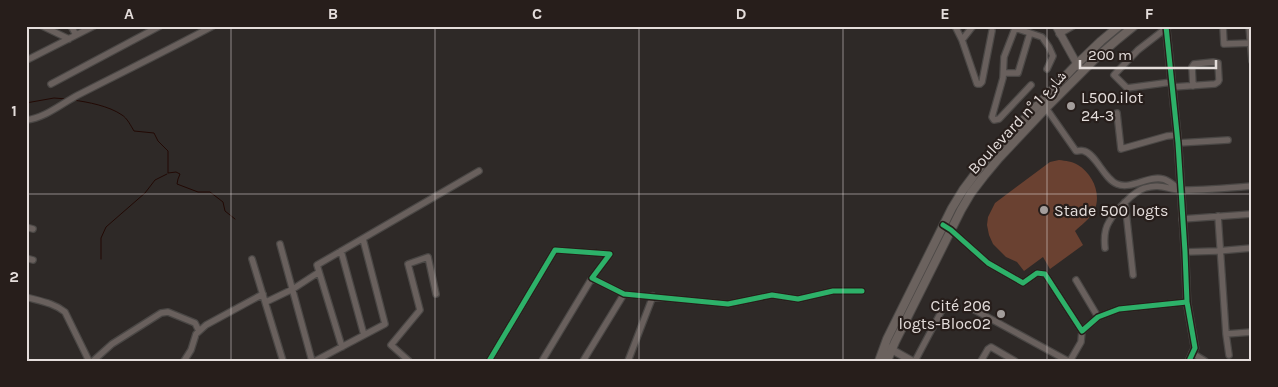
<svg xmlns="http://www.w3.org/2000/svg" width="1278" height="387" font-family="Karla,'Noto Naskh Arabic',sans-serif">
<rect width="100%" height="100%" fill="#2e2927"/>
<path fill="#6a4131" d="M1059 160C1066 161 1072 161 1078 165 1093 174 1102 195 1094 211 1090 219 1081 225 1075 231L1083 245 1050 269 1043 257 1024 271 1017 262 1006 257 993 244 989 235 987 225 988 217 995 203 1050 162Z"/>
<g fill="none" stroke-linecap="round" stroke-linejoin="round">
<path stroke="#220904" stroke-width="1" d="M73 100C88 102 109 106 122 115 127 118 131 126 134 131L154 133 158 141 168 151V173L176 172 180 174 178 179 177 184 198 192H210L223 202 225 211 235 219
M26 103 54 98 67 99
M101 259V238L106 227 145 193 155 180 167 174"/>
<defs>
<path id="minor" d="M42 26 69 39
M71 26 76 35
M955 26 962 40 973 26
M1016 26 1004 57 1003 78 992 117 994 120 999 119 1031 85
M1169 26 1138 50 1114 75 1127 88 1172 82
M1223 26 1224 44 1252 43
M1249 26 1252 61
M1030 33 1042 37 1049 47 1053 56 1047 69
M1059 34 1073 26
M962 40 976 81 977 84H980L982 82 992 31
M29 59 94 26
M1004 73H1018L1030 33 1015 28
M51 84 160 26
M1173 87 1215 84 1218 82 1219 80 1218 63 1213 62 1194 64 1192 67 1193 86
M1046 108 1076 151C1079 151 1081 150 1084 151 1096 154 1104 179 1117 184 1131 190 1149 175 1163 179 1168 180 1173 185 1177 187
M1117 113 1121 149 1167 136 1177 135
M26 120C45 118 61 104 78 95 123 72 168 50 213 26
M1178 143 1228 140
M1125 202 1133 275
M1218 216 1226 334 1229 355
M1182 219 1252 214
M943 225 951 230 988 263 1023 283 1037 273 1045 274 1082 331 1098 317 1119 309 1187 302
M26 227 33 229
M280 244 312 361
M1105 248C1104 239 1104 230 1109 222 1115 211 1134 191 1145 188 1161 183 1168 190 1183 190 1206 190 1229 188 1252 186
M341 251 364 335
M1185 252 1217 251 1252 248
M26 258 33 260
M252 259 283 361
M1076 280 1098 317
M26 297C40 301 54 303 65 312L89 361
M266 302 293 289 319 272
M969 307 1068 361
M1226 334 1252 332
M342 347 317 265 479 171
M1192 353 1205 361
M93 361 112 344 161 313 168 312 195 323 199 331
M184 361 191 350 196 334 206 325 263 294
M315 361 385 324 363 239
M409 361 391 345 420 310 408 264 428 257 436 294
M489 361 555 250 610 254 592 278 624 294 728 304 772 295 798 299 833 291H862
M542 361 592 278
M583 361 624 294
M628 361 653 296
M915 361 941 312
M981 361 988 349 991 347 1015 361
M1070 361 1081 342 1082 331"/>
<path id="tertiary" d="M1056 26 1077 64 1083 71
M1166 26 1178 143 1185 252 1187 302 1195 348 1189 361
M887 347 912 361"/>
<path id="secondary" d="M879 361 887 339 952 208 963 190 987 158 1077 64 1101 41 1119 26
M887 361 895 342 961 210 971 193 984 176 999 158 1046 108 1096 58 1118 39 1134 26"/>
</defs>
<use href="#minor" stroke="#4a4745" stroke-width="8"/>
<use href="#tertiary" stroke="#4a4745" stroke-width="9"/>
<use href="#secondary" stroke="#4a4745" stroke-width="10"/>
<use href="#minor" stroke="#69605d" stroke-width="5.5"/>
<use href="#tertiary" stroke="#69605d" stroke-width="7"/>
<use href="#secondary" stroke="#6b625e" stroke-width="8"/>
<defs>
<path id="cycleway" d="M1166 26 1178 143 1185 252 1187 302 1195 348 1189 361
M943 225 951 230 988 263 1023 283 1037 273 1045 274 1082 331 1098 317 1119 309 1187 302
M489 361 555 250 610 254 592 278 624 294 728 304 772 295 798 299 833 291H862"/>
</defs>
<use href="#cycleway" stroke="#271e1b" stroke-width="8"/>
<use href="#cycleway" stroke="#2db169" stroke-width="5"/>
</g>
<path fill="none" stroke="#e4dddb" stroke-width="1" stroke-opacity="0.55" d="M231 26V361M435 26V361M639 26V361M843 26V361M1047 26V361M26 194H1252"/>
<g fill="#a49e9c" stroke="#271e1b" stroke-width="2">
<circle cx="1071" cy="106" r="5"/>
<circle cx="1044" cy="210" r="5"/>
<circle cx="1001" cy="314" r="5"/>
</g>
<g text-anchor="middle" dominant-baseline="central" stroke-width="4.5" stroke-linejoin="round" paint-order="stroke">
<g font-size="16" fill="#e4dddb" stroke="#271e1b" text-anchor="start">
<text x="1081" y="97">L500.ilot<tspan x="1081" dy="18">24-3</tspan></text>
<text x="1054" y="210">Stade 500 logts</text>
<text x="991" y="305" text-anchor="end">Cité 206<tspan x="991" dy="18">logts-Bloc02</tspan></text>
</g>
<g font-size="16" fill="#e4dddb" stroke="#271e1b">
<text transform="translate(1017 122) rotate(-47)">Boulevard n° شارع 1</text>
</g>
</g>
<rect width="1278" height="387" fill="none" stroke="#271e1b" stroke-width="55"/>
<path d="M1080 60v8h136v-8" fill="none" stroke="#e4dddb" stroke-width="2.5"/>
<text x="1088" y="60" font-size="15" fill="#e4dddb" stroke="#271e1b" stroke-width="4" paint-order="stroke">200 m</text>
<rect x="28" y="28" width="1222" height="332" fill="none" stroke="#e4dddb" stroke-width="2"/>
<g font-size="16" text-anchor="middle" font-weight="bold" fill="#e4dddb">
<text x="129" y="19">A</text>
<text x="333" y="19">B</text>
<text x="537" y="19">C</text>
<text x="741" y="19">D</text>
<text x="945" y="19">E</text>
<text x="1149" y="19">F</text>
<text x="14" y="116">1</text>
<text x="14" y="282">2</text>
</g>
</svg>
